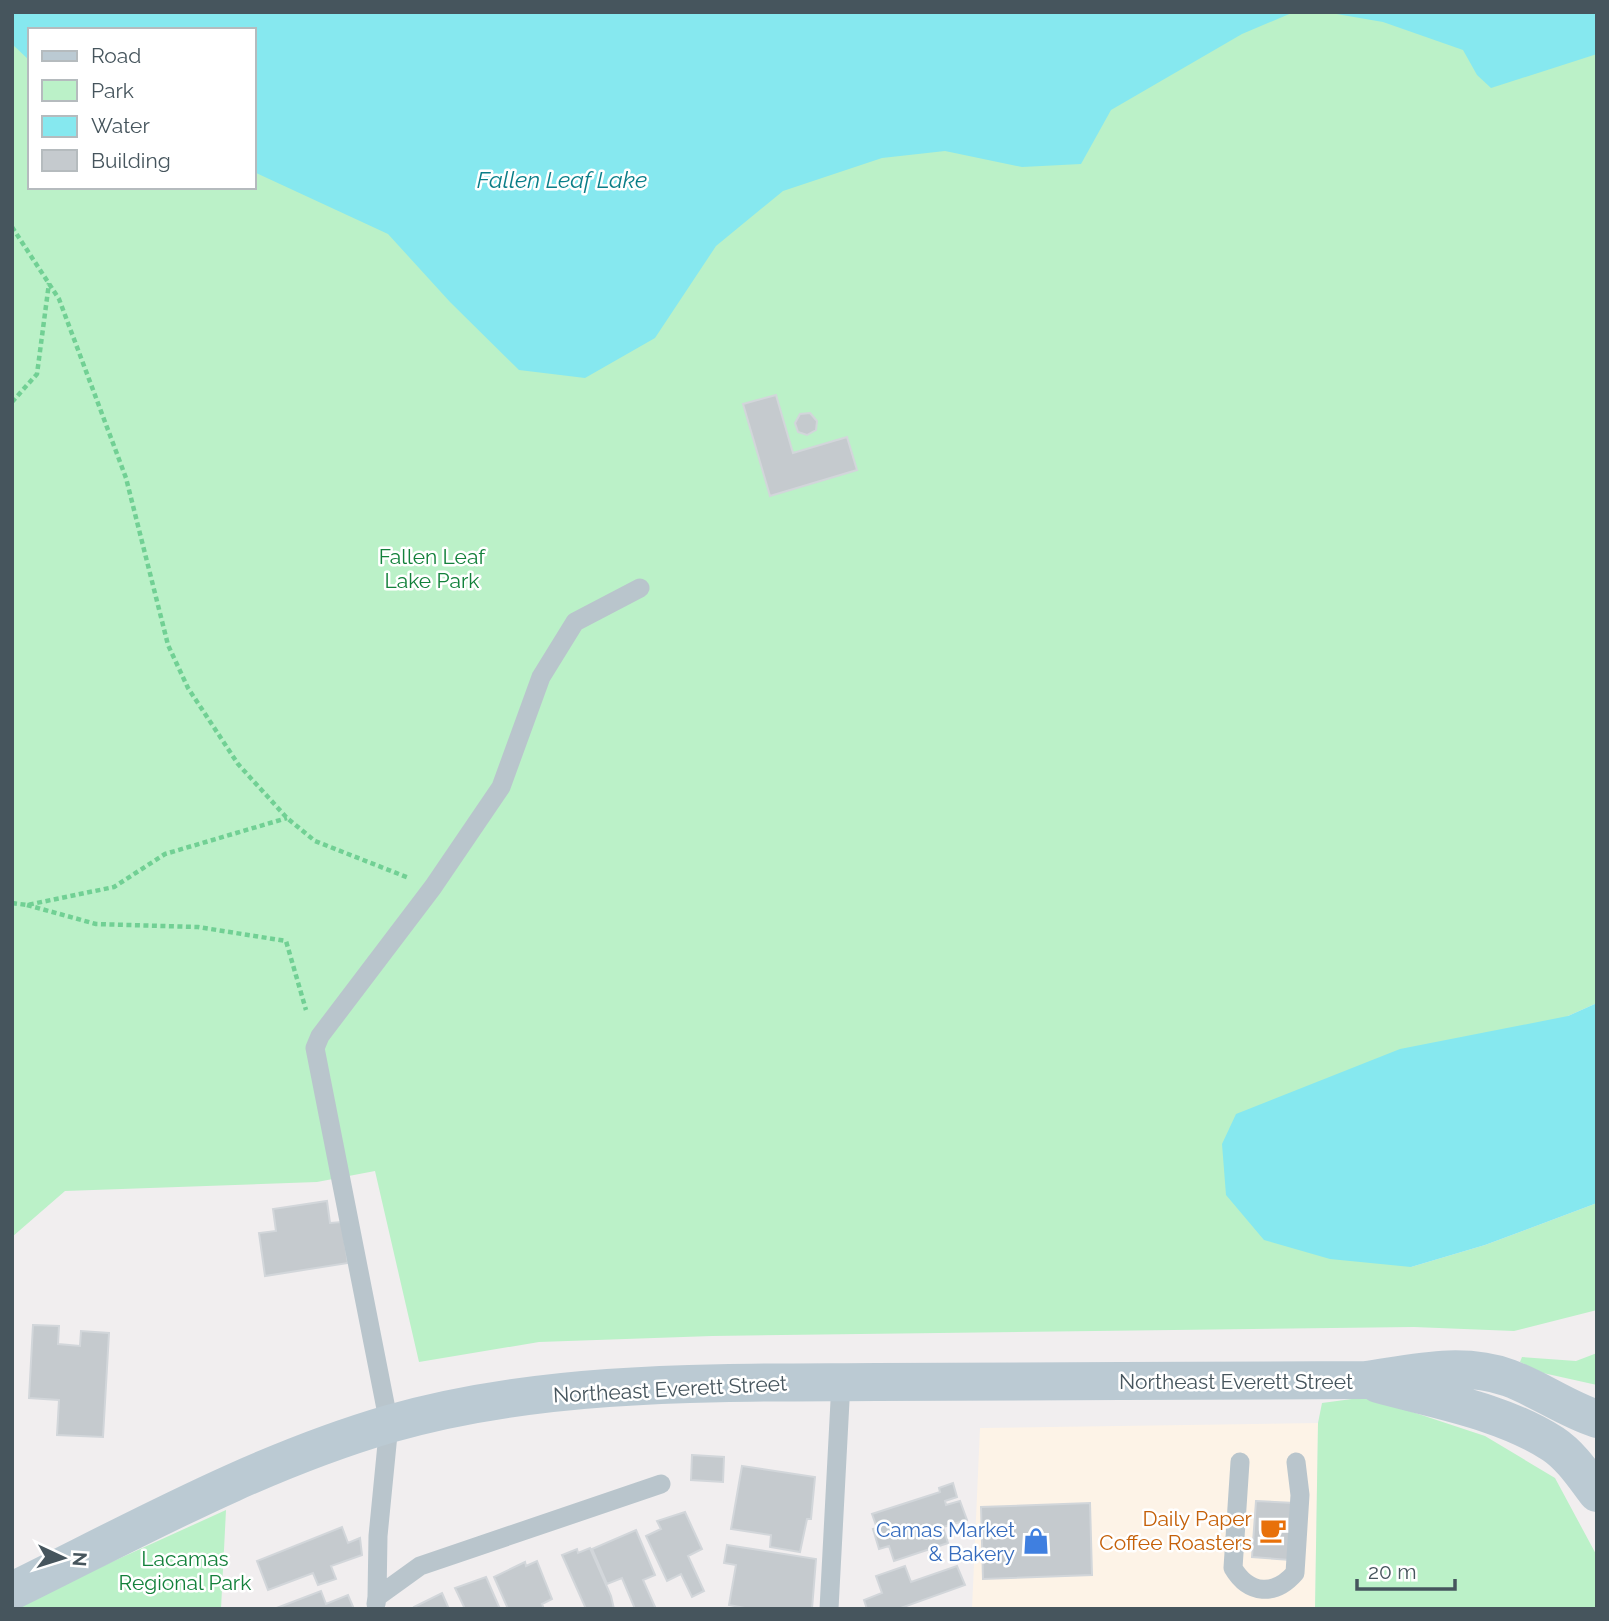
<svg xmlns="http://www.w3.org/2000/svg" width="1609" height="1621" font-family="Raleway,sans-serif">
<rect width="100%" height="100%" fill="#f1eeef"/>
<path fill="#fdf3e7" d="M1318 1423 1315 1609H972L980 1428Z"/>
<path fill="#bbf1c8" fill-rule="evenodd" d="M12 12H1597V1003L1568 1016 1411 1267 1485 1245 1597 1203V1310L1514 1331 1414 1327 712 1336 539 1342 419 1362 375 1171 317 1182 65 1191 12 1237ZM30 30H254V187H30Z
M1597 1353V1385L1543 1373 1520 1362 1522 1357 1576 1361Z
M1367 1397 1485 1436 1555 1478 1597 1556V1609H1315L1318 1423 1322 1403Z
M226 1510 221 1609H12L19 1604Z"/>
<path fill="#86e8ef" d="M12 12H1294L1242 34 1111 110 1081 164 1022 167 945 151 882 158 783 191 716 246 655 338 585 378 519 370 450 302 388 234 254 172V30H30V61L12 44Z
M1325 12H1597V54L1491 88 1477 75 1463 50 1383 22Z
M1597 1003V1203L1485 1245 1411 1267 1330 1259 1264 1240 1226 1195 1222 1144 1236 1114 1400 1049 1568 1016Z"/>
<path fill="#c5cace" stroke="#d2d6da" stroke-width="2" d="M776 395 793 453 847 437 857 470 770 496 743 404Z
M810 413 817 421 816 430 807 435 798 432 795 423 800 414Z
M327 1201 330 1223 342 1222 348 1263 265 1276 259 1233 276 1231 273 1209Z
M33 1325 59 1326 58 1344 80 1346 81 1331 109 1333 103 1437 57 1435 59 1400 29 1398Z
M692 1455 724 1457 723 1482 691 1480Z
M742 1466 815 1477 811 1519H807L800 1552 770 1547 771 1535 731 1529Z
M953 1483 957 1497 945 1501 946 1505 960 1501 967 1520 943 1527 948 1543 894 1561 889 1546 879 1549 873 1529 877 1528 872 1514 940 1492 939 1488Z
M1256 1501 1294 1503 1290 1560 1252 1557Z
M1090 1503 1092 1575 983 1579 981 1507Z
M685 1512 702 1549 688 1556 704 1591 692 1597 681 1574 667 1581 646 1536 661 1529 657 1521Z
M342 1527 348 1543 360 1538 362 1555 331 1566 336 1579 318 1585 313 1573 268 1590 257 1561Z
M636 1530 655 1575 643 1580 656 1609H635L622 1578 607 1584 592 1549Z
M727 1545 816 1559 812 1609H750L729 1605 736 1565 724 1563Z
M590 1548 611 1596 614 1609H586L562 1555 577 1549 578 1553Z
M537 1561 552 1599 542 1604 544 1609H508L494 1577 525 1562 526 1566Z
M905 1566 911 1582 957 1566 965 1585 898 1609H867L864 1600 882 1593 876 1576Z
M486 1577 500 1609H465L455 1588Z
M321 1591 326 1604 348 1595 354 1609H274Z
M442 1593 449 1609H415L414 1607Z"/>
<g fill="none" stroke-linecap="round" stroke-linejoin="round">
<path stroke="#71d094" stroke-width="4.5" stroke-dasharray="5 3.5" stroke-linecap="butt" d="M12 227 59 299 126 478 168 645 188 688 238 764 287 818 315 841 409 878
M12 402 37 374 49 283
M12 903 27 905 114 887 165 854 287 818
M27 905 96 924 198 927 286 941 306 1010"/>
<path stroke="#b9c5cc" stroke-width="19" d="M1240 1462 1233 1568C1249 1595 1275 1596 1295 1573L1300 1495 1296 1462
M377 1597 378 1536 389 1424 315 1048 320 1036 433 887 501 787 541 677 575 622 640 588
M376 1604 377 1597 420 1566 661 1484
M829 1609 841 1382"/>
<path stroke="#bbcad3" stroke-width="38" d="M1378 1384C1436 1400 1502 1411 1553 1444 1571 1456 1584 1476 1597 1493
M12 1591C136 1530 256 1463 389 1424 546 1379 714 1383 876 1382 1039 1381 1203 1381 1366 1380 1414 1373 1462 1361 1509 1378 1539 1389 1566 1409 1597 1419"/>
</g>
<defs>
<symbol id="cafe-bare" viewBox="-9 -9 18 18"><path d="M-5.5-4.5H6V0H3Q3 3.5 0 3.5H-2.5Q-5.5 3.5-5.5 0ZM3-3.2v2h1.7v-2ZM-6 4.5H4V6H-6Z" fill="#e8710a" stroke="#fff" stroke-width="2.5" paint-order="stroke"/></symbol>
<symbol id="shop-bare" viewBox="-9 -9 18 18"><path d="M-5-2.5h2.3a2.7 3.5 0 0 1 5.4 0H5L5.5 6h-11ZM-1.5-2.5h3a1.5 2.3 0 0 0-3 0Z" fill="#3f7fe0" stroke="#fff" stroke-width="2.5" paint-order="stroke"/></symbol>
</defs>
<g fill-rule="evenodd">
<use href="#cafe-bare" x="1254" y="1511" width="38" height="38"/>
<use href="#shop-bare" x="1017" y="1522" width="38" height="38"/>
</g>
<g text-anchor="middle" dominant-baseline="central" stroke-width="5" stroke-linejoin="round" paint-order="stroke">
<g font-size="21" fill="#13813b" stroke="#fff">
<text x="432" y="556">Fallen Leaf<tspan x="432" dy="24">Lake Park</tspan></text>
<text x="185" y="1558">Lacamas<tspan x="185" dy="24">Regional Park</tspan></text>
</g>
<g font-size="21" fill="#46555d" stroke="#fff">
<text x="1236" y="1381">Northeast Everett Street</text>
<text transform="translate(670 1389) rotate(-3)">Northeast Everett Street</text>
</g>
<g font-size="21" fill="#c56008" stroke="#fff" text-anchor="end">
<text x="1252" y="1518">Daily Paper<tspan x="1252" dy="24">Coffee Roasters</tspan></text>
</g>
<g font-size="21" fill="#366cbe" stroke="#fff" text-anchor="end">
<text x="1015" y="1529">Camas Market<tspan x="1015" dy="24">&amp; Bakery</tspan></text>
</g>
<g font-size="23" font-style="italic" fill="#0a7e88" stroke="#fff">
<text x="562" y="179">Fallen Leaf Lake</text>
</g>
</g>
<rect width="1609" height="1621" fill="none" stroke="#46555d" stroke-width="28"/>
<rect x="28" y="28" width="228" height="161" fill="#ffffff" stroke="#b5bbbe" stroke-width="2"/>
<rect x="42" y="51" width="35" height="10" fill="#bbcad3" stroke="#b5bbbe" stroke-width="2"/>
<text x="91" y="63" font-size="21" fill="#46555d">Road</text>
<rect x="42" y="80" width="35" height="21" fill="#bbf1c8" stroke="#b5bbbe" stroke-width="2"/>
<text x="91" y="98" font-size="21" fill="#46555d">Park</text>
<rect x="42" y="116" width="35" height="21" fill="#86e8ef" stroke="#b5bbbe" stroke-width="2"/>
<text x="91" y="133" font-size="21" fill="#46555d">Water</text>
<rect x="42" y="150" width="35" height="21" fill="#c5cace" stroke="#b5bbbe" stroke-width="2"/>
<text x="91" y="168" font-size="21" fill="#46555d">Building</text>
<g transform="translate(63 1558) rotate(94)" stroke="#ffffff" stroke-width="5" paint-order="stroke">
<path d="M0-5L12 26L0 18L-12 26Z" fill="#46555d"/>
<text y="-10" font-size="19" font-weight="bold" text-anchor="middle" fill="#46555d">N</text>
</g>
<path d="M1357 1579v10h98v-10" fill="none" stroke="#46555d" stroke-width="3.5"/>
<text x="1368" y="1579" font-size="21" fill="#46555d" stroke="#ffffff" stroke-width="5" paint-order="stroke">20 m</text>
</svg>
